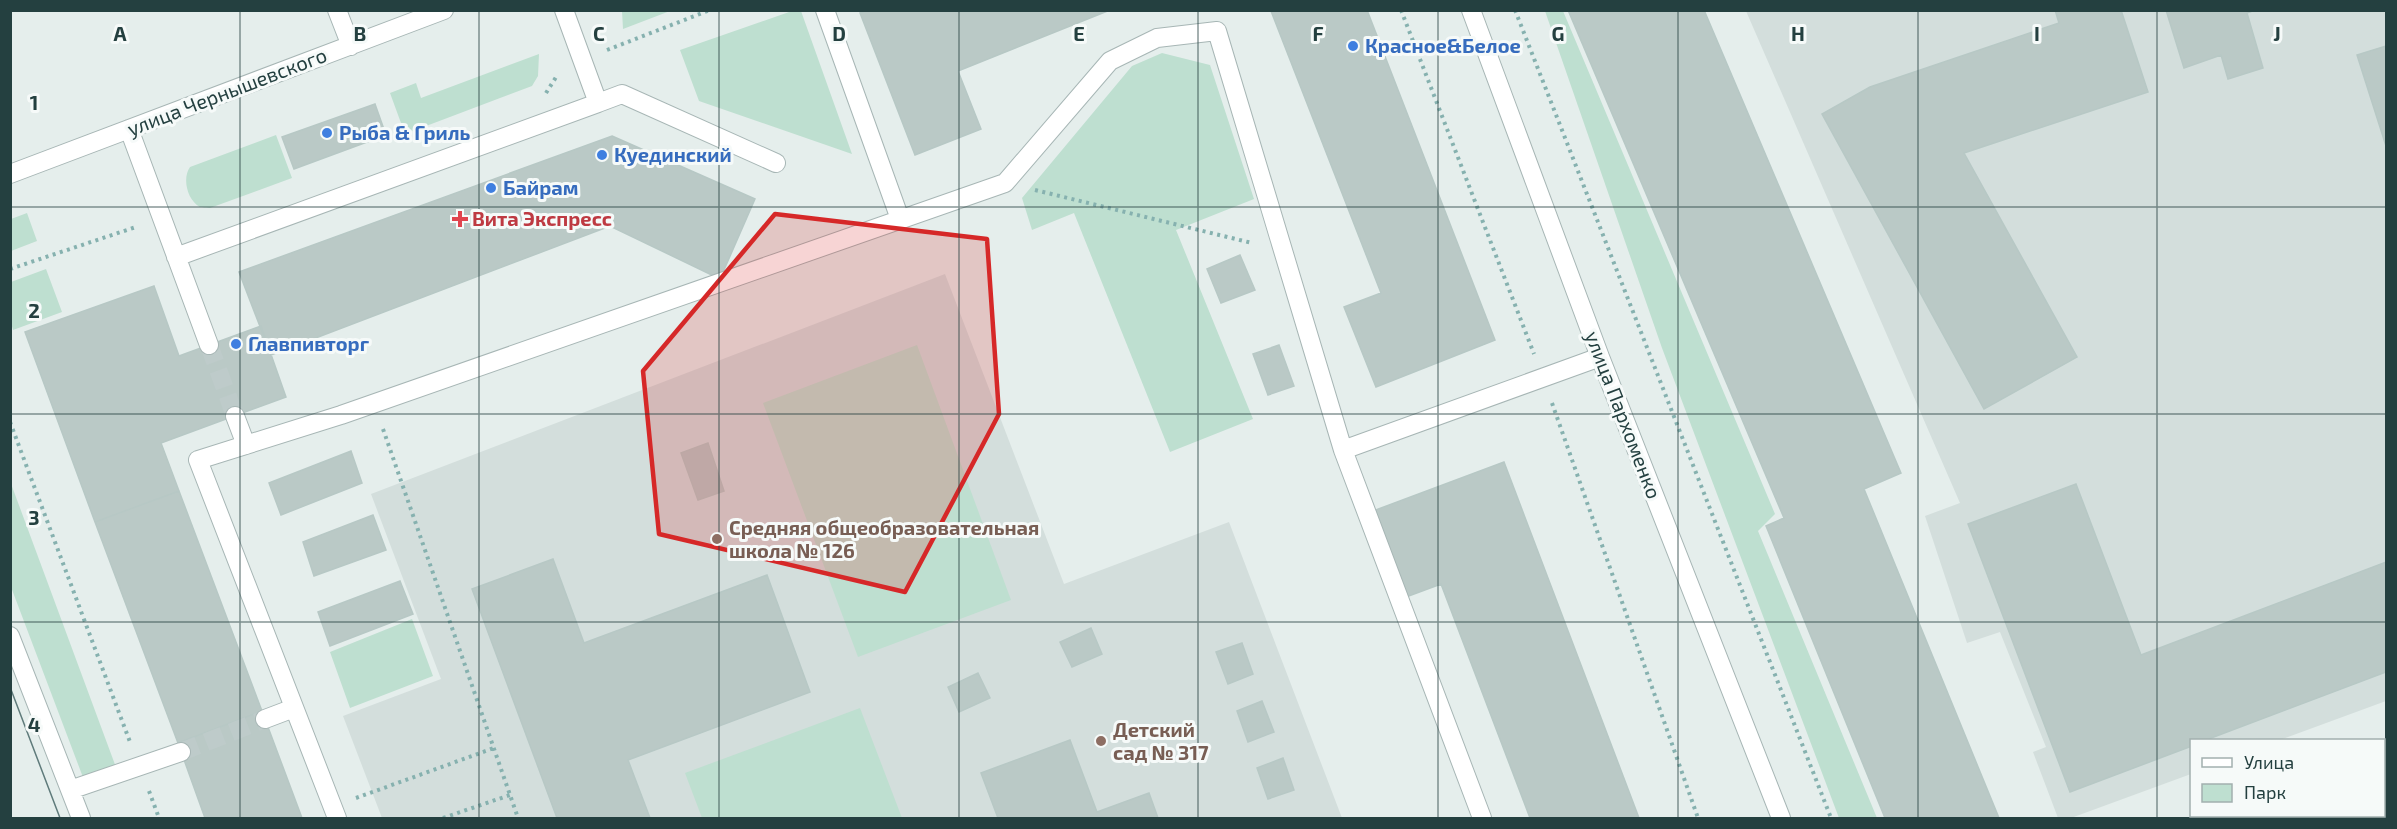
<svg xmlns="http://www.w3.org/2000/svg" width="2397" height="829" viewBox="0 0 2397 829" font-family="'Exo 2',sans-serif">
  <rect width="100%" height="100%" fill="#e5eeec"/>
  <path fill="#d3dedc" d="M1746,11h640v690l-106,39h-88l-1,34 -120,44h-13l-25,-66 13,-5 -46,-115 -33,11 -42,-127 35,-13z
    M945,274l119,310 165,-62 113,296h-960l-39,-102 98,-37 -70,-185z"/>
  <path fill="#bedfd0" d="M622,11v-1l48,1 -47,18z
    M792,11h9l51,143 -153,-53 -19,-51z
    M1545,11h18l212,503 -17,17 119,287h-38l-177,-470z
    M1162,53l48,12 44,134 -78,31 77,189 -83,33 -96,-239 -42,17 -10,-32 110,-132z
    M539,54l-1,22 -6,10 -127,48 -15,-41 26,-10 5,15z
    M276,135l16,43 -82,30c-2,0 -9,-1 -10,-1 -13,-7 -18,-29 -10,-40z
    M27,213l10,28 -26,10v-32z
    M46,269l16,43 -49,18 -2,-7v-41z
    M917,345l94,255 -153,57 -95,-254z
    M10,481l107,289 -33,10 -73,-193z
    M412,619l21,57 -83,32 -20,-56z
    M860,708l42,110h-200l-17,-45z"/>
  <path fill="#bac9c6" stroke="#b7c8c5" stroke-width="1.5" d="M867,10h243l-152,61 23,58 -66,26 -55,-142z
    M1274,10h93l128,330 -119,47 -32,-80 37,-14 -110,-282z
    M1568,10h136l197,463 -37,16 135,329h-114l-119,-292 18,-8z
    M2055,10h66l27,82 -184,61 113,204 -93,52 -162,-295 48,-27 189,-64z
    M2166,10h89l-8,3 16,55 -35,11 -7,-24 -37,13z
    M2386,46v100l-29,-91z
    M375,104l11,31 -92,34 -12,-32z
    M612,136l143,63 -35,80 -110,-53 -339,129 -32,-83z
    M1240,255l15,35 -34,13 -14,-34z
    M154,286l25,70 82,-30 25,71 -125,46 18,48 -84,31 -70,-190z
    M1279,345l15,41 -26,9 -15,-41z
    M708,443l16,48 -26,9 -17,-47z
    M351,451l11,32 -81,32 -12,-32z
    M1504,462l135,356h-109l-89,-234 -35,13 -33,-86z
    M2076,484l65,171 245,-93v110l-180,68h-14v6l-122,46 -102,-268z
    M179,491l83,220 -84,32 -83,-221z
    M373,515l13,35 -72,26 -11,-34z
    M553,559l31,84 183,-68 43,117 -182,68 22,58h-93l-85,-229z
    M400,581l13,33 -83,32 -12,-34z
    M1091,628l11,26 -30,13 -12,-25z
    M1242,643l11,31 -25,10 -12,-32z
    M978,673l12,25 -31,14 -11,-25z
    M1262,701l12,31 -26,10 -11,-31z
    M262,711l40,107h-97l-27,-75z
    M1070,740l27,72 52,-19 9,25h-160l-17,-45z
    M1283,758l11,32 -26,9 -11,-31z"/>
  <g fill="none" stroke-linecap="round" stroke-linejoin="round">
    <path stroke="#becbca" stroke-width="18" stroke-dasharray="18 9" stroke-linecap="butt" d="M209,345l26,71
      M181,752l84,-33"/>
    <defs>
      <path id="minor" d="M337,10l14,36
        M825,10l75,209
        M1471,10l129,347 181,461
        M598,103l24,-9 154,69
        M129,129l80,216
        M10,174l434,-164
        M176,257l422,-154 -34,-93
        M235,416l11,29
        M10,636l71,182
        M265,719l29,-11
        M70,790l111,-38
        M337,818l-139,-358 143,-45 664,-232 105,-122 47,-23 60,-7 126,419
        M1482,818l-139,-368 257,-93"/>
    </defs>
    <use href="#minor" stroke="#a7b6b5" stroke-width="20"/>
    <path stroke="#86b1af" stroke-width="4" stroke-dasharray="3 4.5" stroke-linecap="butt" d="M1401,10l133,344
      M1515,10l316,808
      M607,50l103,-40
      M546,93l12,-19
      M1035,190l217,53
      M10,269l126,-42
      M1552,403l146,415
      M10,422l120,320
      M383,429l135,389
      M2384,751l2,-1
      M149,791l10,27
      M356,798l138,-50
      M443,818l67,-23
      M2203,818l8,-2"/>
    <use href="#minor" stroke="#fff" stroke-width="18"/>
    <path stroke="#5f7b7b" stroke-width="1.5" d="M10,687l50,131"/>
  </g>
  <path fill="#d62828" fill-opacity="0.2" stroke="#d62828" stroke-width="4.5" stroke-linejoin="round" d="M775,214l212,25 12,175 -94,178 -246,-58 -16,-163z"/>
  <path fill="none" stroke="#244040" stroke-width="1.5" stroke-opacity="0.55" d="M240,10v808M479,10v808M719,10v808M959,10v808M1198,10v808M1438,10v808M1678,10v808M1918,10v808M2157,10v808M10,207h2376M10,414h2376M10,622h2376"/>
  <g fill="#3f7fe0" stroke="#f6faf9" stroke-width="2">
    <circle cx="1353" cy="46" r="6"/>
    <circle cx="327" cy="133" r="6"/>
    <circle cx="602" cy="155" r="6"/>
    <circle cx="491" cy="188" r="6"/>
    <circle cx="236" cy="344" r="6"/>
  </g>
  <path fill="#e0444e" stroke="#f6faf9" stroke-width="2" d="M457 210h6v6h6v6h-6v6h-6v-6h-6v-6h6z"/>
  <g fill="#8d6e63" stroke="#f6faf9" stroke-width="2">
    <circle cx="717" cy="539" r="6"/>
    <circle cx="1101" cy="741" r="6"/>
  </g>
  <g text-anchor="middle" stroke-width="6" stroke-linejoin="round" paint-order="stroke">
    <g font-size="20" font-weight="bold" fill="#366cbe" stroke="#f6faf9" text-anchor="start">
      <text x="1365" y="53">Красное&amp;Белое</text>
      <text x="339" y="140">Рыба &amp; Гриль</text>
      <text x="614" y="162">Куединский</text>
      <text x="503" y="195">Байрам</text>
      <text x="248" y="351">Главпивторг</text>
    </g>
    <g font-size="20" fill="#244040" stroke="#f6faf9">
      <text transform="translate(227 92) rotate(-21)" y="7">улица Чернышевского</text>
      <text transform="translate(1623 415) rotate(69)" y="7">улица Пархоменко</text>
    </g>
    <g font-size="20" font-weight="bold" fill="#be3a42" stroke="#f6faf9" text-anchor="start">
      <text x="472" y="226">Вита Экспресс</text>
    </g>
    <g font-size="20" font-weight="bold" fill="#785e54" stroke="#f6faf9" text-anchor="start">
      <text x="729" y="535">Средняя общеобразовательная<tspan x="729" dy="23">школа № 126</tspan></text>
      <text x="1113" y="737">Детский<tspan x="1113" dy="23">сад № 317</tspan></text>
    </g>
  </g>
  <g font-size="20" text-anchor="middle" font-weight="bold" fill="#244040" stroke="#f6faf9" stroke-width="6" stroke-linejoin="round" paint-order="stroke">
    <text x="120" y="41">A</text>
    <text x="360" y="41">B</text>
    <text x="599" y="41">C</text>
    <text x="839" y="41">D</text>
    <text x="1079" y="41">E</text>
    <text x="1318" y="41">F</text>
    <text x="1558" y="41">G</text>
    <text x="1798" y="41">H</text>
    <text x="2037" y="41">I</text>
    <text x="2277" y="41">J</text>
    <text x="34" y="110">1</text>
    <text x="34" y="318">2</text>
    <text x="34" y="525">3</text>
    <text x="34" y="732">4</text>
  </g>
  <rect width="2397" height="829" fill="none" stroke="#244040" stroke-width="24"/>
  <rect x="2190" y="739" width="195" height="78" fill="#f6faf9" stroke="#a2b0af" stroke-width="1.5"/>
  <rect x="2202" y="758" width="30" height="9" fill="#ffffff" stroke="#a2b0af" stroke-width="1.5"/>
  <text x="2244" y="769" font-size="18" fill="#244040">Улица</text>
  <rect x="2202" y="784" width="30" height="18" fill="#bedfd0" stroke="#a2b0af" stroke-width="1.5"/>
  <text x="2244" y="799" font-size="18" fill="#244040">Парк</text>
</svg>
